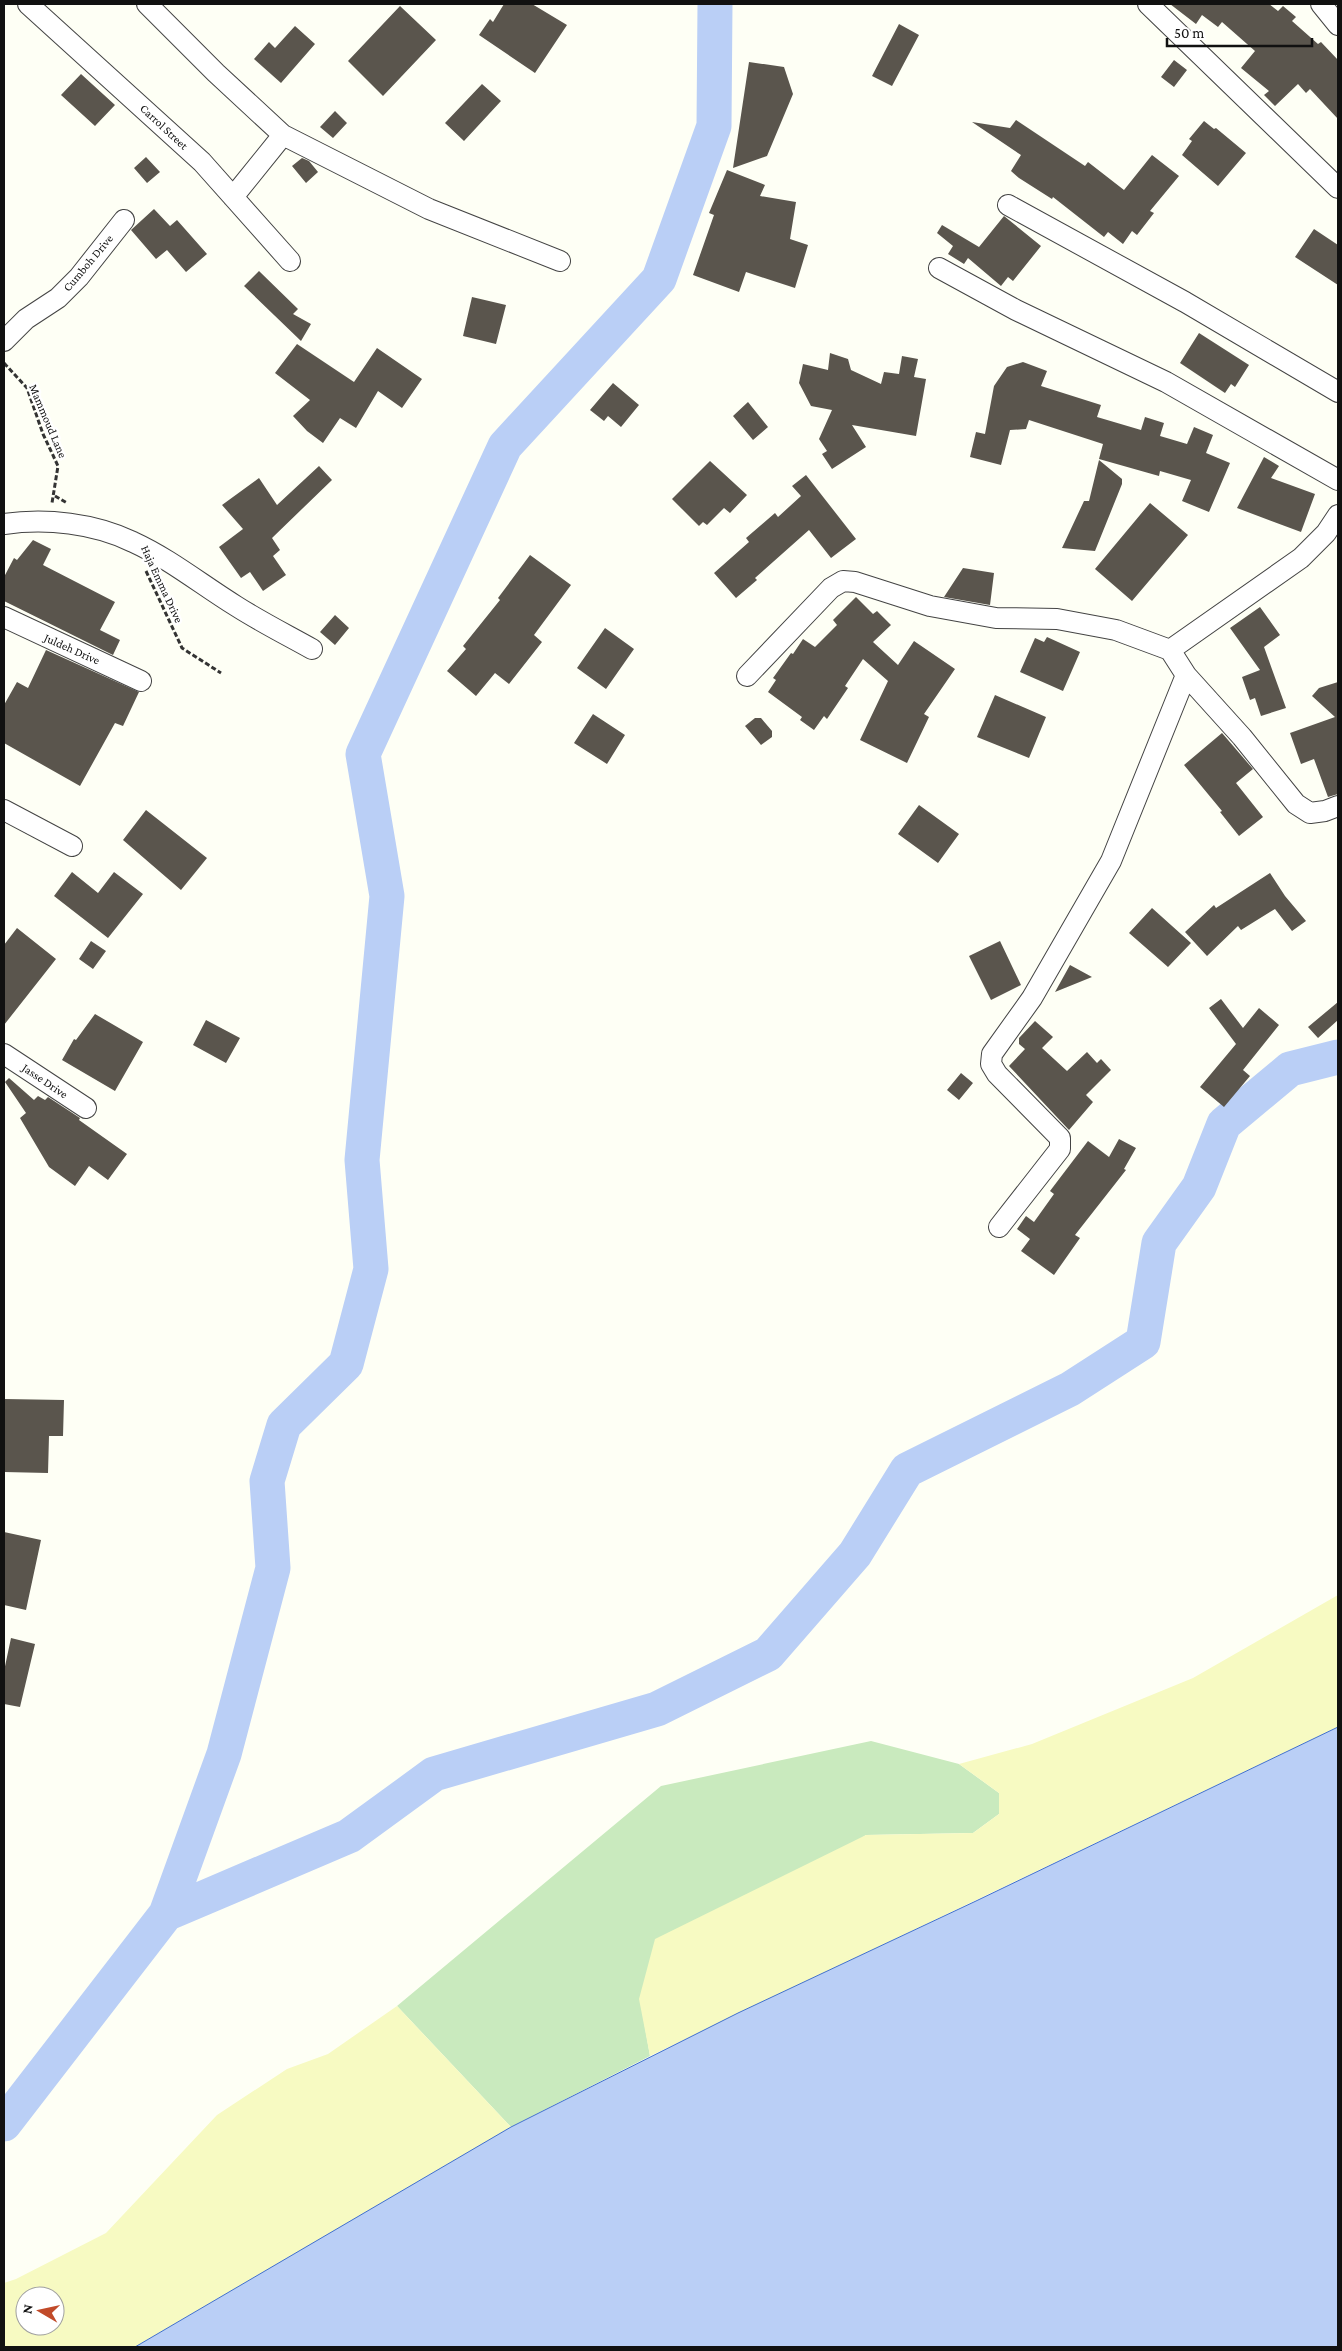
<svg xmlns="http://www.w3.org/2000/svg" width="1342" height="2351" viewBox="0 0 1342 2351" font-family="'Crimson Pro',serif">
  <rect width="100%" height="100%" fill="#fefff5"/>
  <path fill="#c9eabe" d="M871,1741l88,23 40,29v21l-26,19 -107,2 -226,164 10,57 -139,71 -114,-121 264,-220z"/>
  <path fill="#f7fac2" fill-rule="evenodd" d="M1338,1595v132l-688,329 -11,-57 16,-60 211,-104 107,-2 26,-19v-21l-40,-29 73,-20 161,-66z
    M397,2006l114,121 -376,220h-131v-64l12,-4 90,-46 111,-118 70,-46 41,-15zM25,2296h30v30h-30z"/>
  <path fill="#bacff6" stroke="#4170cc" d="M1338,1727v620h-1203l376,-220 227,-114 238,-112z"/>
  <g fill="none" stroke-linecap="round" stroke-linejoin="round">
    <path stroke="#bacff6" stroke-width="35" d="M166,1914l183,-78 85,-62 223,-65 111,-55 87,-100 52,-84 163,-81 73,-47 16,-99 40,-56 25,-63 66,-55 48,-12
      M4,2124l162,-210 58,-160 49,-186 -6,-87 17,-56 62,-61 25,-95 -9,-109 25,-264 -24,-142 142,-308 154,-167 55,-153 1,-122"/>
  </g>
  <path fill="#5a554d" d="M504,4h28l35,21 -32,48 -56,-38 11,-16 3,3z
    M1170,4h99l9,7 5,-5 13,11 -4,4 26,23 3,-2 17,18v59l-28,-30 -4,4 -8,-9 -23,22 -11,-11 5,-4 -28,-23 14,-17 -33,-29 -4,5 -16,-12 -6,9z
    M400,6l36,34 -53,56 -35,-35z
    M899,24l20,11 -27,51 -20,-10z
    M295,26l20,18 -34,39 -27,-24 15,-17 6,6z
    M1174,60l13,10 -13,17 -13,-10z
    M749,62l35,5 9,27 -26,62 -34,12z
    M81,74l34,31 -20,21 -34,-31z
    M482,84l19,17 -37,40 -19,-18z
    M335,111l12,12 -14,15 -13,-11z
    M1016,120l69,46 3,-4 36,28 28,-35 27,21 -29,35 4,2 -17,22 -5,-4 -9,13 -15,-12 -4,5 -51,-40 -1,2 -33,-21 -8,-7 10,-16 -49,-33 38,6z
    M1204,121l10,8 2,-1 30,25 -28,33 -36,-31 10,-14 -3,-2z
    M146,157l14,15 -13,11 -13,-15z
    M302,158l7,3 9,11 -12,11 -14,-17z
    M727,170l38,15 -5,11 36,6 -6,37 18,6 -13,43 -49,-16 -7,20 -46,-17 21,-60 -5,-2z
    M154,209l16,17 7,-6 30,34 -21,18 -19,-22 -11,9 -25,-29z
    M1004,216l37,30 -28,35 -5,-4 -7,9 -33,-28 -4,6 -16,-10 5,-8 -16,-13 5,-8 37,22z
    M1314,229l24,16v40l-43,-28z
    M259,271l39,38 -5,5 18,10 -10,17 -57,-55z
    M472,297l34,8 -10,39 -33,-8z
    M1199,333l50,32 -14,22 -4,-3 -6,9 -45,-30z
    M297,344l57,38 23,-34 45,31 -20,29 -24,-17 -22,37 -16,-10 -17,25 -16,-12 -14,-15 17,-16 -35,-27z
    M830,353l18,6 3,11 30,14 3,-12 15,2 3,-18 16,3 -4,18 12,2 -10,57 -64,-11 14,22 -34,22 -10,-15 5,-3 -8,-12 13,-29 -21,-4 -12,-23 4,-19 25,6z
    M1023,362l24,9 -6,15 60,19 -4,12 44,13 4,-13 19,6 -4,13 27,8 7,-17 19,8 -7,18 24,10 -21,49 -27,-11 9,-21 -31,-9 -1,5 -60,-17 4,-15 -74,-24 -3,9 -16,1 -9,35 -31,-8 6,-25 9,2 9,-48 13,-19z
    M613,383l26,22 -18,22 -13,-11 -4,5 -14,-11z
    M748,402l20,25 -15,13 -20,-24z
    M1264,457l15,9 -8,12 44,16 -14,38 -64,-24z
    M1099,460l23,19v5l-27,67 -33,-3 22,-47h5z
    M710,461l37,34 -17,18 -6,-5 -17,17 -4,-3 -4,4 -27,-27z
    M319,466l13,14 -60,58 8,12 -7,6 13,19 -23,16 -13,-19 -9,6 -22,-31 24,-18 -21,-24 37,-27 18,27z
    M806,475l50,64 -25,19 -22,-28 -54,48 2,2 -21,18 -22,-25 35,-31 -3,-4 29,-25 3,4 23,-21 -9,-10z
    M1150,503l38,32 -56,66 -37,-32z
    M33,540l18,9 -8,16 72,37 -15,28 20,10 -7,15 -109,-54v-24l10,-19 3,2z
    M530,555l41,30 -37,50 8,7 -33,42 -14,-11 -19,23 -29,-25 19,-22 -3,-3 37,-46 -2,-2z
    M963,568l31,5 -4,32 -46,-8z
    M856,597l17,17 4,-3 14,14 -18,17 25,23 16,-24 41,28 -31,45 5,3 -22,46 -47,-23 28,-59 -25,-22 -18,27 3,2 -21,31 -3,-3 -10,14 -14,-10 2,-3 -34,-25 8,-12 -3,-2 18,-25 2,1 10,-15 12,8 22,-22 -4,-5z
    M1260,607l20,28 -16,12 22,61 -25,8 -6,-18 -5,2 -8,-23 18,-7 -30,-42z
    M335,615l14,13 -14,17 -15,-13z
    M605,628l29,21 -28,40 -29,-21z
    M1047,637l33,15 -17,39 -43,-19 15,-34 9,4z
    M46,650l93,42 -16,34 -8,-3 -35,63 -76,-43v-38l13,-23 11,6z
    M1338,682v112l-10,3 -14,-38 -13,5 -11,-31 45,-16 -23,-21 7,-8z
    M995,695l51,22 -17,41 -52,-21z
    M593,714l32,21 -18,29 -33,-21z
    M755,718h6l11,13v6l-11,8 -16,-19z
    M1222,733l31,36 -17,14 27,34 -24,19 -19,-24 2,-1 -38,-46z
    M919,805l40,29 -21,29 -40,-29z
    M146,810l61,48 -26,32 -58,-50z
    M72,872l26,21 16,-21 29,22 -35,44 -54,-42z
    M1270,873l15,23 21,25 -14,10 -17,-22 -34,21 -3,-4 -31,30 -22,-24 29,-27 2,3z
    M1152,908l39,35 -23,24 -39,-34z
    M17,928l39,31 -52,66v-80z
    M91,941l15,10 -13,18 -14,-10z
    M1000,941l21,44 -30,15 -22,-44z
    M1070,965l22,12 -37,15z
    M1221,999l22,29 16,-20 20,17 -36,45 7,6 -26,31 -24,-20 36,-43 -27,-36z
    M1338,1002v18l-20,18 -10,-11z
    M95,1014l48,28 -28,49 -53,-31 12,-21 2,1z
    M206,1020l34,18 -14,25 -33,-18z
    M1035,1021l18,16 -11,11 25,23 20,-19 10,11 4,-4 10,11 -25,25 7,7 -24,28 -60,-64 16,-17 -6,-5v-6z
    M961,1073l12,10 -14,17 -12,-10z
    M9,1078l25,22 4,-4 7,4 3,-3 32,21 -1,2 48,34 -19,26 -19,-14 -14,20 -26,-19 -29,-49 6,-5 -21,-31z
    M1119,1139l17,9 -12,21 2,1 -51,65 5,3 -26,37 -33,-24 9,-12 -13,-10 9,-13 8,6 20,-28 -4,-3 38,-50 21,16z
    M4,1399l60,1 -1,36h-14l-1,37 -44,-1z
    M4,1532l37,8 -15,70 -22,-5z
    M11,1638l24,6 -15,63 -16,-3v-33z"/>
  <g fill="none" stroke-linecap="round" stroke-linejoin="round">
    <defs>
      <path id="street" d="M28,4l174,158 88,99
        M147,4l69,69 67,62 146,74 131,52
        M1148,4l190,184
        M1321,4l17,21
        M233,197l50,-62
        M1008,205l177,97 153,90
        M939,268l77,42 150,72 172,98
        M4,341l22,-22 32,-21 21,-21 45,-57
        M4,524c42,-6 90,-1 129,18 37,17 69,43 103,64 25,16 51,29 76,43
        M4,617l137,64
        M1170,650l131,-92 25,-25 12,-18
        M747,676l84,-88 12,-7 12,1 75,24 66,12 61,1 59,11 54,20 16,25 56,62 54,67 14,9 15,-2 13,-5
        M4,810l68,36
        M4,1054l82,54
        M999,1227l61,-78v-11l-63,-64 -6,-10 1,-10 40,-56 79,-137 75,-186"/>
    </defs>
    <use href="#street" stroke="#444" stroke-width="22"/>
    <path stroke="#333" stroke-width="3" stroke-dasharray="5 2.5" stroke-linecap="butt" d="M4,363l23,25 16,46 15,32 -6,37
      M55,496l12,7
      M146,571l36,77 39,25"/>
    <use href="#street" stroke="#fff" stroke-width="20"/>
  </g>
  <g text-anchor="middle" stroke-width="5" stroke-linejoin="round" paint-order="stroke">
    <g font-size="12" fill="#111" stroke="#fff">
      <text transform="translate(164 127) rotate(43)" y="4">Carrol Street</text>
      <text transform="translate(88 263) rotate(-50)" y="4">Cumboh Drive</text>
      <text transform="translate(48 421) rotate(67)" y="4">Mammoud Lane</text>
      <text transform="translate(162 584) rotate(65)" y="4">Haja Emma Drive</text>
      <text transform="translate(72 649) rotate(24)" y="4">Juldeh Drive</text>
      <text transform="translate(45 1081) rotate(34)" y="4">Jasse Drive</text>
    </g>
  </g>
  <rect width="1342" height="2351" fill="none" stroke="#111111" stroke-width="10"/>
  <g transform="translate(40 2311) rotate(279)"><circle r="24" fill="#ffffff" stroke="#a0a0a0"/>
  <path d="M0-4L9 19L0 12L-9 19Z" fill="#c14a29"/>
  <text y="-8" font-size="14" font-weight="bold" text-anchor="middle" fill="#111111">N</text>
  </g>
  <path d="M1167 38v8h145v-8" fill="none" stroke="#111111" stroke-width="2.5"/>
  <text x="1174" y="38" font-size="15" fill="#111111" stroke="#ffffff" stroke-width="4" paint-order="stroke">50 m</text>
</svg>
